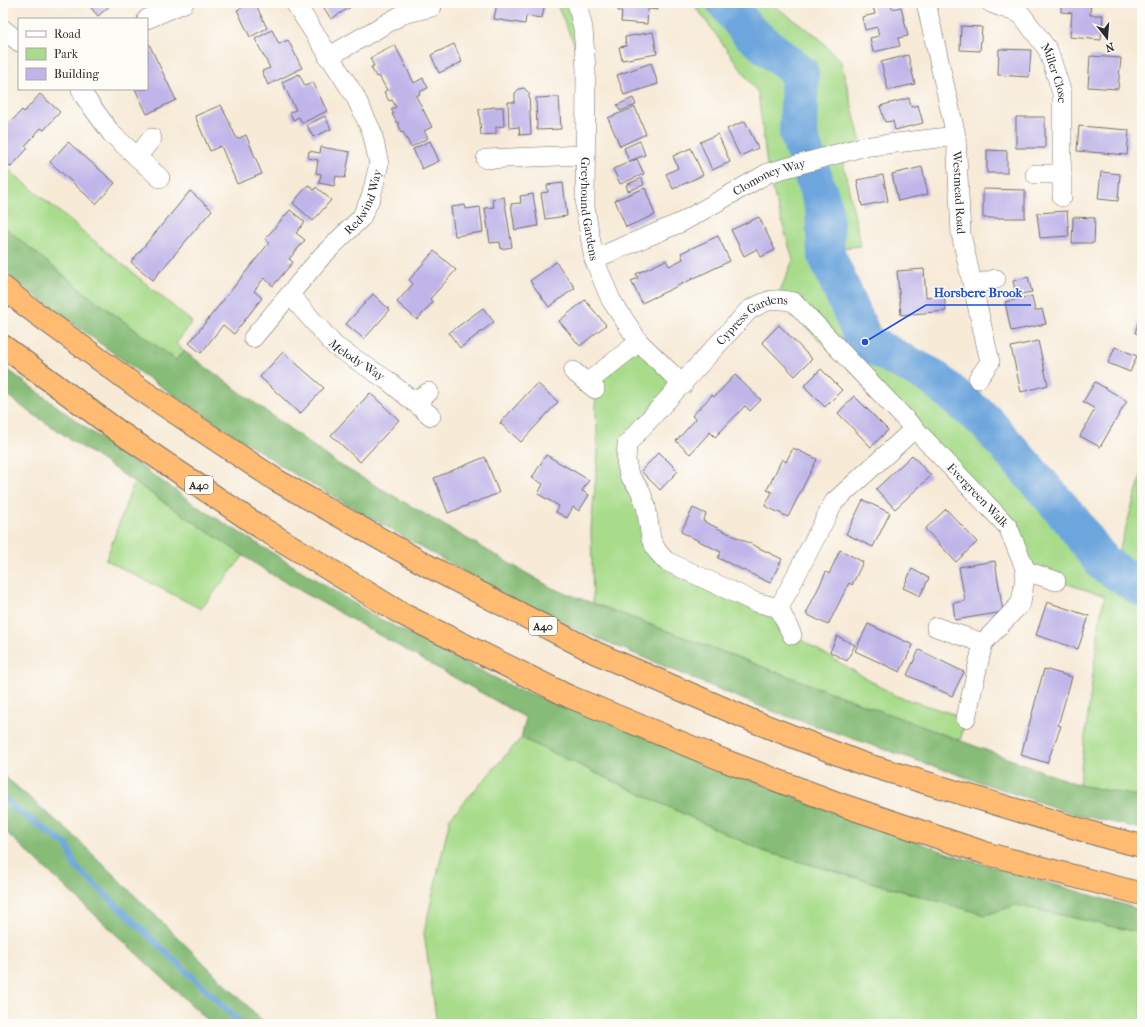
<svg xmlns="http://www.w3.org/2000/svg" width="1145" height="1027" viewBox="0 0 1145 1027" font-family="'IM FELL French Canon',serif">
  <rect width="100%" height="100%" fill="#fdfcf7"/>
  <filter id="ink" filterUnits="userSpaceOnUse"><feTurbulence type="fractalNoise" baseFrequency=".025" numOctaves="2"/><feDisplacementMap in="SourceGraphic" scale="8" xChannelSelector="R" yChannelSelector="G"/><feConvolveMatrix kernelMatrix="1 2 1 2 8 2 1 2 1" color-interpolation-filters="sRGB"/></filter>
  <filter id="wash" filterUnits="userSpaceOnUse"><feTurbulence type="fractalNoise" baseFrequency=".012" numOctaves="4" result="noise"/><feDisplacementMap in="SourceGraphic" scale="16" xChannelSelector="R" yChannelSelector="G"/><feGaussianBlur stdDeviation="0.9" result="paint"/><feColorMatrix in="noise" values="0 0 0 0 0 0 0 0 0 0 0 0 0 0 0 0 0 1.4 0 .05"/><feComposite in="paint" operator="in"/></filter>
  <g filter="url(#wash)">
    <rect width="100%" height="100%" fill="#f7ead7"/>
    <path fill="#a8dc8b" stroke="#6a845b" d="M556,3h21l9,67z
      M693,3h79l5,5 40,28 24,26 21,85 -21,6 20,93 -19,2 33,81 92,60 150,168 25,-84v324l-63,-12 22,-174 4,-15 -79,-25 -18,-45 -231,-228 16,-38 -25,-87 -10,-80z
      M3,165l189,157 -16,22 8,7 -8,9 -92,-68 -81,-66z
      M639,342l44,43 -56,59 30,107 122,57 14,27 103,61 70,22 -6,23 -367,-138 -2,-74 7,-74 -3,-66z
      M134,482l110,73 -43,54 -95,-49z
      M521,738l242,113 223,64 30,-10 126,28v91h-705l-13,-91 26,-115z"/>
    <path fill="#86bc77" stroke="#587451" d="M3,226l81,66 92,68 8,-9 151,111 217,126 527,197 63,12v32l-71,-16 -305,-104 -233,-98 -237,-136 -154,-101 -139,-102z
      M3,366l87,65 113,79 173,107 139,71 132,50 171,69 141,50 183,53v23l-126,-28 -30,10 -223,-64 -242,-113 5,-20 -255,-144 -247,-166 -21,-16z
      M3,775l71,61 192,188h-54l-209,-195z"/>
    <g fill="none" stroke-linecap="round" stroke-linejoin="round">
      <path stroke="#6da6dd" stroke-width="6" d="M3,797l11,11 54,38 6,19 168,159"/>
      <path stroke="#6da6dd" stroke-width="38" d="M726,3l22,28 52,42 -2,60 26,75 2,46 39,88 67,35 53,44 84,96 34,46 39,25"/>
    </g>
    <g id="blocks">
      <path fill="#bfb5e9" d="M87,3h26l-15,13z
        M252,3h3l12,25 -17,9 -13,-27z
        M321,3h36l-26,16z
        M497,3h48l-3,15 -16,-2 -1,8 -31,-5z
        M619,3h39v7l-10,-1 -1,15 -26,-2 1,-11h-4z
        M872,3h19l1,6 9,-2 7,29 -10,2 2,8 -27,6 -3,-14 9,-2 -2,-9 -12,3 -3,-13 13,-3z
        M1061,3h30l-1,12h13l-2,25 -31,-3 2,-24 -11,-1z
        M961,26l21,1 -2,24 -20,-1z
        M272,30l7,14 9,-4 14,28 -34,17 -6,-14 8,-3 -15,-29z
        M653,32l4,22 -35,6 -3,-13 7,-1 -1,-9z
        M149,44l27,56 -29,14 -12,-25h12v-44z
        M454,44l8,18 -23,11 -8,-18z
        M395,45l19,38 9,-5 5,10 -9,4 1,2 -4,2 16,31 -8,4 4,7 -17,9 -8,-15 -2,1 -3,-11 -1,1 -5,-9h2l-3,-5 5,-2 -4,-7 -3,1 -5,-9 3,-2 -8,-14 -3,1 -5,-10 3,-1 -4,-8z
        M999,49l32,1 -2,27 -31,-2z
        M908,55l7,29 -27,6 -7,-28z
        M1090,56l31,2 -3,31 -30,-2z
        M651,63l7,21 -34,11 -7,-20z
        M299,74l6,12 8,-4 14,29 -25,12 -3,-6 -6,3 -3,-8 6,-2 -14,-28z
        M524,88l5,5 2,41 -11,1 -1,-8 -10,1 -1,-26h7v-9l4,-4z
        M40,94l20,18 -16,18 -3,-2 -16,18 3,2 -17,19 -8,-8v-23l5,-5 -3,-3 17,-18 2,2z
        M559,97l2,32 -24,1 -1,-32z
        M633,98l3,7 -16,6 -3,-6z
        M909,98l2,9 7,-2 5,18 -28,7 -2,-9 -8,1 -5,-16z
        M221,105l16,34 9,-4 16,39 -25,10 -16,-38 -11,5 -15,-35z
        M495,107h8l1,19 -8,1v7l-15,1 -2,-26z
        M635,107l11,27 -26,12 -12,-28z
        M325,116l6,13 -18,8 -6,-12z
        M1016,117h29v31h-29z
        M745,121l13,27 -18,8 -13,-27z
        M1079,126l50,4 -2,25 -50,-4z
        M718,134l12,28 -18,8 -12,-28z
        M430,141l9,20 -17,8 -9,-20z
        M640,141l5,14 -16,6 -5,-13z
        M68,142l47,41 -19,21 -46,-42z
        M321,147l29,5 -5,26 -9,-2 -2,10 -15,-3 2,-9 -5,-1 2,-13 -10,-2 1,-7 11,2z
        M691,148l12,27 -30,14 -7,-15 12,-6 -5,-12z
        M987,150l20,1v22h-20z
        M637,159l7,15 -24,10 -7,-15z
        M922,167l6,27 -30,7 -6,-27z
        M1101,172l19,2 -2,27 -20,-2z
        M883,175l5,26 -26,5 -5,-26z
        M642,178l2,7 -16,6 -2,-6z
        M563,183l4,33 -22,3 -4,-26 7,-1 -1,-7z
        M308,185l6,5 2,-3 15,13 -18,21 -20,-18z
        M645,188l10,27 -29,12 -11,-27z
        M983,189l42,1v28h-42z
        M190,191l22,19 -59,70 -22,-18z
        M533,194l5,32 -23,4 -4,-26 10,-1 -1,-7z
        M504,197l8,50 -11,2 -1,-7 -10,1 -5,-35 9,-1 -2,-8z
        M465,205l1,4 14,-2 3,25 -28,4 -4,-29z
        M290,210l15,12 -9,11 9,7 -16,19 4,3 -20,24 -9,-8 -10,13 8,7 -28,36 -11,-9 -22,28 -12,-10 80,-100 -4,-4z
        M1067,211l2,25 -29,2 -3,-25z
        M759,217l16,33 -14,7 -4,-8 -13,7 -13,-26z
        M1073,217l22,1 -1,25h-22z
        M718,236l12,25 -88,42 -11,-22 7,-3 -2,-4 30,-14 3,6 14,-7 -2,-6z
        M434,251l22,19 -26,29 3,3 -16,18 -20,-18 16,-18 -4,-4z
        M556,262l19,26 -26,19 -19,-26z
        M924,269l2,28 18,-2 2,16 -45,4 -4,-44z
        M1028,277l4,15 -16,3 -3,-14z
        M373,294l17,16 -26,29 -18,-15z
        M1032,296l3,15 7,-2 4,15 -35,7 -6,-29z
        M585,300l21,25 -26,21 -21,-25z
        M483,308l11,14 -34,26 -11,-15z
        M1142,309v26l-7,-2z
        M779,325l33,34 -17,17 -33,-34z
        M1038,341l10,44 -27,7 -10,-45z
        M1115,347l22,9 -7,16 -22,-9z
        M283,352l41,36 -24,26 -40,-37z
        M821,369l21,21 -17,17 -21,-21z
        M735,375l26,25 -11,11 -5,-5 -30,31 -5,-5 -20,22 -14,-13 20,-22 -4,-3 20,-21 2,2z
        M1095,382l32,19 -27,46 -20,-11 15,-27 -12,-7z
        M537,383l21,19 -37,40 -21,-19z
        M370,393l29,27 -39,42 -29,-27z
        M854,396l34,34 -17,17 -33,-34z
        M793,448l24,11 -29,58 -23,-11 7,-14 -5,-2 15,-31 4,3z
        M659,452l19,19 -18,19 -19,-19z
        M546,455l43,25 -7,11 7,4 -10,16 -6,-4 -6,11 -11,-6 3,-6 -21,-12 5,-10 -11,-6z
        M912,455l19,21 -36,33 -19,-20z
        M485,457l14,36 -51,20 -14,-35z
        M863,500l27,13 -17,34 -27,-13z
        M693,508l13,6 -3,7 79,38 -12,24 -52,-25 3,-6 -40,-20z
        M946,509l31,33 -21,20 -31,-33z
        M840,550l23,12 -11,23 -3,-2 -21,42 -22,-11 20,-42 3,2z
        M995,561l8,51 -48,8 -2,-17 12,-2 -6,-34z
        M912,569l17,9 -9,18 -17,-8z
        M1047,602l42,14 -11,33 -42,-14z
        M868,624l45,21 -13,27 -45,-21z
        M837,636l18,9 -8,16 -17,-9z
        M919,650l45,22 -12,24 -45,-21z
        M1044,669l28,8 -14,48 3,1 -14,37 -26,-8z"/>
    </g>
  </g>
  <g filter="url(#ink)">
    <use href="#blocks" fill-opacity="0" stroke="#726e67" stroke-width="1"/>
    <g fill="none" stroke-linecap="round" stroke-linejoin="round">
      <defs>
        <g id="street">
          <path id="s1" d="M577,3l6,25 3,42 -1,138 9,51 17,41 28,42 44,43"/>
          <path id="s2" d="M926,3l30,133 5,98 29,128 -12,17"/>
          <path id="s3" d="M991,3l30,11 27,36 14,43v104"/>
          <path d="M147,19l37,-16"/>
          <path d="M3,29l16,13"/>
          <path d="M328,57l75,-43 29,-7"/>
          <path d="M81,89l3,7 27,37 49,45"/>
          <path d="M137,157l15,-19"/>
          <path d="M486,159l98,-4"/>
          <path d="M1035,174h27"/>
          <path id="s4" d="M594,259l88,-37 86,-49 94,-26 94,-11"/>
          <path d="M973,285l23,-6"/>
          <path id="s5" d="M290,295l45,51 52,34 44,36"/>
          <path id="s6" d="M253,338l69,-82 39,-38 10,-21 8,-33 -7,-32 -17,-36 -60,-93"/>
          <path d="M573,371l22,18"/>
          <path d="M588,382l51,-40"/>
          <path d="M415,401l14,-9"/>
          <path id="s7" d="M914,429l-80,73 -55,106 -24,-6 -89,-41 -9,-10 -6,-12 -5,-33 -6,-16 -11,-15 -3,-14 1,-17 122,-134c19,-10 24,-13 45,-8l214,225 18,44 -5,32 -38,40 -47,-16"/>
          <path d="M1026,571l30,10"/>
          <path d="M779,608l13,27"/>
          <path d="M966,718l17,-75"/>
        </g>
        <path id="highway" d="M3,287l22,18 115,84 136,91 156,88 164,85 157,68 108,42 248,75 33,8
          M3,346l115,85 142,96 142,87 166,82 155,64 122,46 143,48 154,40"/>
      </defs>
      <use href="#street" stroke="#726e67" stroke-width="20"/>
      <use href="#highway" stroke="#726e67" stroke-width="24"/>
      <use href="#street" stroke="#fff" stroke-width="19"/>
      <use href="#highway" stroke="#ffbb71" stroke-width="22"/>
    </g>
  </g>
  <g text-anchor="middle" stroke-width="3" stroke-linejoin="round" paint-order="stroke">
    <g fill="#fdfcf7" stroke="#6a6a68" stroke-width="1">
      <rect x="185" y="476" width="28" height="18" rx="3"/>
      <rect x="529" y="617" width="28" height="18" rx="3"/>
    </g>
    <g font-size="11" font-weight="bold" fill="#2b2b2b">
      <text x="199" y="489">A40</text>
      <text x="543" y="630">A40</text>
    </g>
    <g font-size="12" fill="#2b2b2b" stroke="#fdfcf7">
      <text dy="4" stroke="none"><textPath href="#s3" startOffset="101">Miller Close</textPath></text>
      <text dy="4" stroke="none"><textPath href="#s4" startOffset="194">Clomoney Way</textPath></text>
      <text dy="4" stroke="none"><textPath href="#s2" startOffset="193">Westmead Road</textPath></text>
      <text dy="4" stroke="none"><textPath href="#s6" startOffset="177">Redwind Way</textPath></text>
      <text dy="4" stroke="none"><textPath href="#s1" startOffset="207">Greyhound Gardens</textPath></text>
      <text dy="4" stroke="none"><textPath href="#s7" startOffset="657">Cypress Gardens</textPath></text>
      <text dy="4" stroke="none"><textPath href="#s5" startOffset="94">Melody Way</textPath></text>
      <text dy="4" stroke="none"><textPath href="#s7" startOffset="973">Evergreen Walk</textPath></text>
    </g>
  </g>
  <path fill="none" stroke="#1d4ed8" stroke-width="1.5" d="M865 342L926 305H1031"/>
  <circle fill="#1d4ed8" stroke="#fdfcf7" stroke-width="1.5" cx="865" cy="342" r="4"/>
  <g font-size="13" text-anchor="middle" font-weight="bold" fill="#1d4ed8" stroke="#fdfcf7" stroke-width="3" stroke-linejoin="round" paint-order="stroke">
    <text x="978" y="297">Horsbere Brook</text>
  </g>
  <rect width="1145" height="1027" fill="none" stroke="#fdfcf7" stroke-width="16"/>
  <rect x="18" y="18" width="130" height="72" fill="#fdfcf7" stroke="#a9a8a5"/>
  <rect x="26" y="31" width="20" height="6" fill="#ffffff" stroke="#a9a8a5"/>
  <text x="54" y="38" font-size="12" fill="#2b2b2b">Road</text>
  <rect x="26" y="48" width="20" height="12" fill="#a8dc8b" stroke="#a9a8a5"/>
  <text x="54" y="58" font-size="12" fill="#2b2b2b">Park</text>
  <rect x="26" y="68" width="20" height="12" fill="#bfb5e9" stroke="#a9a8a5"/>
  <text x="54" y="78" font-size="12" fill="#2b2b2b">Building</text>
  <g transform="translate(1107 38) rotate(163)" stroke="#fdfcf7" stroke-width="3" paint-order="stroke">
  <path d="M0-3L7 15L0 10L-7 15Z" fill="#2b2b2b"/>
  <text y="-6" font-size="11" font-weight="bold" text-anchor="middle" fill="#2b2b2b">N</text>
  </g>
</svg>
